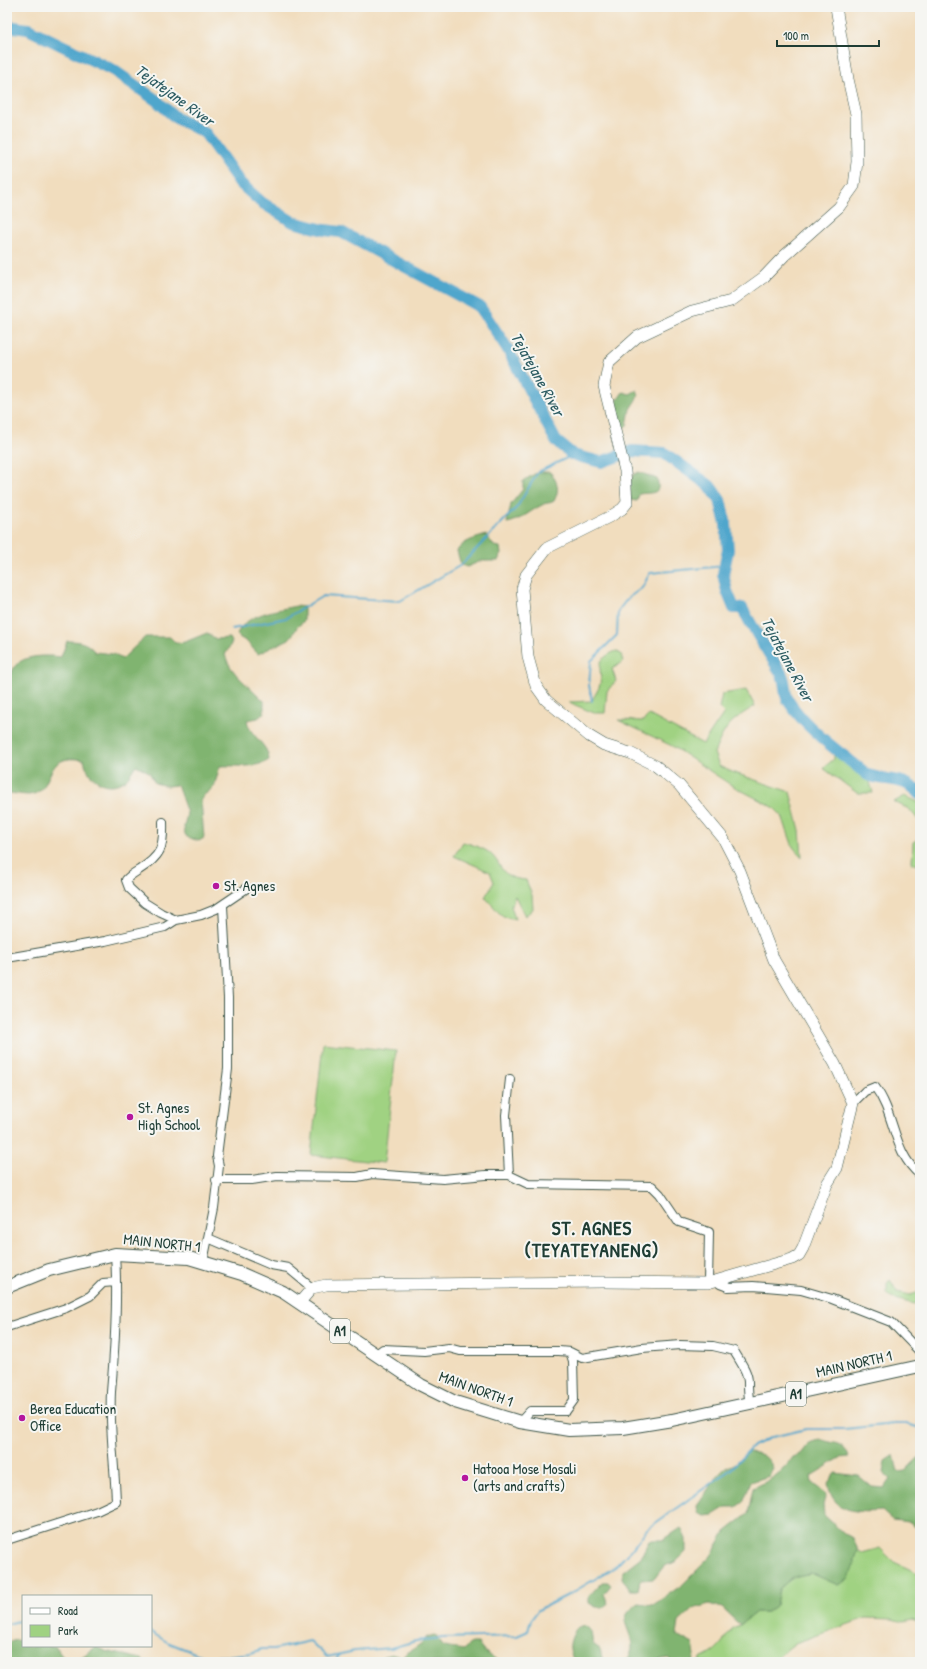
<svg xmlns="http://www.w3.org/2000/svg" width="927" height="1669" viewBox="0 0 927 1669" font-family="'Patrick Hand',sans-serif">
  <rect width="100%" height="100%" fill="#f6f6f2"/>
  <filter id="ink" filterUnits="userSpaceOnUse"><feTurbulence type="fractalNoise" baseFrequency=".025" numOctaves="2"/><feDisplacementMap in="SourceGraphic" scale="8" xChannelSelector="R" yChannelSelector="G"/><feConvolveMatrix kernelMatrix="1 2 1 2 8 2 1 2 1" color-interpolation-filters="sRGB"/></filter>
  <filter id="wash" filterUnits="userSpaceOnUse"><feTurbulence type="fractalNoise" baseFrequency=".012" numOctaves="4" result="noise"/><feDisplacementMap in="SourceGraphic" scale="16" xChannelSelector="R" yChannelSelector="G"/><feGaussianBlur stdDeviation="0.9" result="paint"/><feColorMatrix in="noise" values="0 0 0 0 0 0 0 0 0 0 0 0 0 0 0 0 0 1.4 0 .05"/><feComposite in="paint" operator="in"/></filter>
  <g filter="url(#wash)">
    <rect width="100%" height="100%" fill="#f1ddbe"/>
    <path fill="#a0d282" stroke="#60885b" d="M616,651l5,3 2,8 -11,7 4,12 -9,10 -2,22h-11l-26,-11 24,-1c2,-6 7,-11 8,-17 3,-16 -8,-23 16,-33z
      M746,690l9,16c-26,16 -29,19 -41,47l5,13 13,6 58,20 10,38 2,27 -9,-10 -11,-31 -9,-9 -42,-22 -59,-39 -54,-26 25,1 6,-6 54,29 21,-31 -5,-5 3,-14z
      M833,746l35,29 5,18h-16l-34,-25 11,-9z
      M905,796l15,7v19l-11,-13 -15,-7z
      M920,838v28l-8,-3 1,-21z
      M463,842c8,2 17,5 24,9 18,13 10,27 39,29l6,15 1,14 -8,7 -10,-20 -4,10 4,13 -12,-2 -18,-20 9,-15 -4,-10 -36,-16z
      M323,1043l73,8 -12,112 -73,-8z
      M890,1280l7,12 13,3 10,-3v10l-6,2 -23,-6 -4,-5v-10z
      M880,1548l14,14 26,12v49l-8,-3 -8,2 -12,-3 -26,-1 -71,25 -23,19h-72v-3c17,-7 23,-17 32,-31l8,-3 16,-13h11l9,-7 3,-16 14,-12 18,-4 27,12 16,-25 4,-10 4,3z"/>
    <path fill="#80b470" stroke="#507852" d="M637,390l2,5 -9,14 -3,16 -3,3 -7,-2 -3,-21 9,-13 7,2z
      M538,472h12c8,10 10,17 4,29 -4,3 -8,1 -12,4 -12,6 -22,16 -35,18l4,-19 12,-15v-8z
      M639,472l18,7c5,17 -6,13 -18,15l-2,7 -7,-1v-18l3,-7z
      M486,535l8,11 6,1 1,7 -3,7h-17l-14,6 -6,-2 -4,-14c7,-11 18,-12 29,-16z
      M296,606l8,1v14l-7,6 -4,7 -4,5 -31,15 -11,-12 -8,-5 -2,-3c8,-20 40,-24 59,-28z
      M207,633l9,6 14,-1 2,4 -7,13c6,20 25,31 39,46v12l-6,5 -11,2c1,15 22,24 22,40 -14,9 -33,5 -49,6l-6,21 -10,8 -3,5 3,38 -5,3 -12,-4 -2,-3 -1,-7 3,-14 -10,-28 -10,1 -12,-3 -6,-11 -13,-7c-4,5 -7,12 -11,15 -19,13 -37,-1 -41,-20 -44,-9 -27,32 -55,35 -7,0 -15,-2 -22,-2v-119l5,-1c4,-19 34,-18 49,-16l6,-16c13,0 20,1 28,11l18,2 9,5 23,-22h25l6,6 9,-1z
      M820,1439c15,6 22,1 29,18l-9,1 -29,18 1,7 14,11 -3,11 1,10 20,19 8,3 6,13 -9,29 -11,6 -27,-12 -18,4 -14,12 -3,16 -9,7h-11l-16,13 -18,-17 -13,-4 -16,5 -14,13 -2,13 16,9 2,11 -2,7h-22l-2,-4 -22,4h-20c2,-4 5,-10 5,-15 -1,-22 -18,-27 7,-44l14,2 29,-20 29,-29 14,-24 23,-18 5,-26c16,-7 31,-16 40,-31l8,-3 7,-9z
      M748,1452c13,1 19,3 25,16l-4,8 -18,6 -8,20 -7,5h-10l-13,8 -8,1 -7,-3 -1,-7c9,-12 15,-25 26,-36 4,-4 9,-4 13,-7 4,-3 8,-8 12,-11z
      M894,1455l4,17 7,-1 15,-15v75l-11,-9 -17,-2 -10,-9c-25,2 -50,2 -54,-28l7,-10 24,3 13,11 12,1 6,-9 -7,-6 2,-12z
      M681,1528l5,11v13l-10,10 -12,4 -10,13 -14,1 -2,10h-8l-8,-12 1,-7 18,-14 8,-17h14z
      M602,1582h6l3,3 -7,9 4,9 -3,4h-9l-7,-4v-7z
      M585,1626c8,4 6,10 8,18l7,5 3,13h-28c-8,-12 -6,-21 1,-33z
      M434,1635l3,1c4,15 14,11 26,14l8,-7h7l7,9 15,10h-117l1,-6 7,-2 11,3c8,-7 20,-12 25,-20z
      M16,1640l7,2v4h32l7,10 8,5 10,-3 16,-11 9,4 37,8 2,3h-137v-19z"/>
    <g fill="none" stroke-linecap="round" stroke-linejoin="round">
      <path stroke="#4fa6cc" stroke-width="2" d="M232,629l54,-11 37,-22 77,5 61,-36 56,-58 21,-35 35,-17
        M592,701l-3,-16 2,-24 26,-26 1,-24 10,-13 14,-10 8,-15 75,-7
        M7,1624l16,-4
        M151,1632l16,10 35,14h25l24,-3 11,-4h12l36,-8 17,16 28,-6 36,-3 25,-7 26,-3 75,-2 11,-5 3,-11 7,-10 32,-16 45,-27 17,-18 15,-20 83,-59 23,-24 19,-9 34,-8h38l50,-5h13l13,4
        M335,1662l4,-7"/>
      <path stroke="#4fa6cc" stroke-width="12" d="M7,26l21,3 85,41 43,30 20,18 29,15 35,50 21,19 32,20 31,8 17,2 139,75 27,41 49,93 17,14 28,7 31,-11 32,2 46,33 10,14 6,24 2,26 -5,24 4,17 7,17h8c12,22 26,44 39,65 6,10 2,20 8,29 20,30 52,51 79,73 20,7 36,1 52,19"/>
    </g>
  </g>
  <g filter="url(#ink)">
    <g fill="none" stroke-linecap="round" stroke-linejoin="round">
      <defs>
        <path id="street" d="M163,822c1,26 -2,34 -24,48 -5,3 -10,6 -13,10l3,8 16,15 16,10 15,7 25,-5 15,-6 31,-21
          M7,958l98,-17 60,-14 11,-7
          M853,1103l12,-12 10,-4c21,28 17,65 45,88
          M509,1175l19,9 124,2 8,8 19,28 30,10 -1,51
          M216,1180h36l25,-4 80,1 15,-3 71,5 43,-4h23l-3,-60 4,-36
          M208,1238l63,27 17,3 24,20
          M203,1262l11,-54 5,-42 -2,-10 11,-87v-71l-5,-92
          M719,1281l1,3 8,3 25,-1 48,4 31,9 59,23 29,30
          M7,1327l59,-19 24,-12 13,-13 13,-1
          M375,1355l8,-6 41,2 25,-3 11,3h99l11,1 12,6 60,-10 38,-3 33,1 21,5c5,9 14,20 14,31 0,8 0,14 2,22
          M520,1422l10,-11h36l8,-11 -1,-39 -3,-9
          M7,1540l90,-29 19,-9c-1,-35 -7,-76 -5,-110 4,-46 7,-92 4,-138"/>
        <path id="secondary" d="M300,1302l12,-14 14,-3 277,-3 105,1 84,-24 7,-4 4,-7 24,-64 10,-16 16,-65 -18,-39 -61,-104 -34,-89 -17,-33 -44,-53 -12,-10 -11,-9 -26,-13 -26,-8 -15,-9 -43,-36 -10,-14 -8,-29 -6,-68 4,-14 21,-27 64,-32 11,-7 5,-6 -2,-32 -21,-85 5,-24 28,-25 55,-26 39,-10 15,-11 18,-13 20,-21 55,-49 15,-21 3,-24 -1,-48 -8,-35 -12,-72"/>
        <path id="primary" d="M7,1287l42,-17 66,-16 74,4 53,16 41,18 138,93 34,17 65,20 49,8 54,-2 49,-8 248,-54"/>
      </defs>
      <use href="#street" stroke="#3e5549" stroke-width="10"/>
      <use href="#secondary" stroke="#3e5549" stroke-width="12"/>
      <use href="#primary" stroke="#3e5549" stroke-width="14"/>
      <use href="#street" stroke="#fff" stroke-width="8"/>
      <use href="#secondary" stroke="#fff" stroke-width="11"/>
      <use href="#primary" stroke="#fff" stroke-width="12"/>
    </g>
  </g>
  <g fill="#b5179e" stroke="#f6f6f2" stroke-width="1.5">
    <circle cx="216" cy="886" r="4"/>
    <circle cx="130" cy="1117" r="4"/>
    <circle cx="22" cy="1418" r="4"/>
    <circle cx="465" cy="1478" r="4"/>
  </g>
  <g text-anchor="middle" stroke-width="4" stroke-linejoin="round" paint-order="stroke">
    <g fill="#f6f6f2" stroke="#60746d" stroke-width="1">
      <rect x="330" y="1319" width="20" height="24" rx="3"/>
      <rect x="786" y="1382" width="20" height="24" rx="3"/>
    </g>
    <g font-size="14" font-weight="bold" fill="#1f3d34">
      <text x="340" y="1336">A1</text>
      <text x="796" y="1399">A1</text>
    </g>
    <g font-size="15" fill="#1f3d34" stroke="#f6f6f2" text-anchor="start">
      <text x="224" y="891">St. Agnes</text>
      <text x="138" y="1113">St. Agnes<tspan x="138" dy="17">High School</tspan></text>
      <text x="30" y="1414">Berea Education<tspan x="30" dy="17">Office</tspan></text>
      <text x="473" y="1474">Hatooa Mose Mosali<tspan x="473" dy="17">(arts and crafts)</tspan></text>
    </g>
    <g font-size="15" fill="#1f3d34" stroke="#f6f6f2">
      <text transform="translate(162 1243) rotate(6)" y="5">MAIN NORTH 1</text>
      <text transform="translate(854 1364) rotate(-13)" y="5">MAIN NORTH 1</text>
      <text transform="translate(476 1389) rotate(20)" y="5">MAIN NORTH 1</text>
    </g>
    <g font-size="16" font-style="italic" fill="#2d5c62" stroke="#f6f6f2">
      <text transform="translate(175 95) rotate(36)" y="6">Tejatejane River</text>
      <text transform="translate(538 374) rotate(61)" y="6">Tejatejane River</text>
      <text transform="translate(788 659) rotate(62)" y="6">Tejatejane River</text>
    </g>
    <g font-size="19" font-weight="bold" letter-spacing="1" fill="#1f3d34" stroke="#f6f6f2">
      <text x="592" y="1235">ST. AGNES<tspan x="592" dy="22">(TEYATEYANENG)</tspan></text>
    </g>
  </g>
  <rect width="927" height="1669" fill="none" stroke="#f6f6f2" stroke-width="24"/>
  <rect x="22" y="1595" width="130" height="52" fill="#f6f6f2" stroke="#a0aca6"/>
  <rect x="30" y="1608" width="20" height="6" fill="#ffffff" stroke="#a0aca6"/>
  <text x="58" y="1615" font-size="12" fill="#1f3d34">Road</text>
  <rect x="30" y="1625" width="20" height="12" fill="#a0d282" stroke="#a0aca6"/>
  <text x="58" y="1635" font-size="12" fill="#1f3d34">Park</text>
  <path d="M777 40v6h102v-6" fill="none" stroke="#1f3d34" stroke-width="2"/>
  <text x="783" y="40" font-size="12" fill="#1f3d34" stroke="#f6f6f2" stroke-width="3" paint-order="stroke">100 m</text>
</svg>
